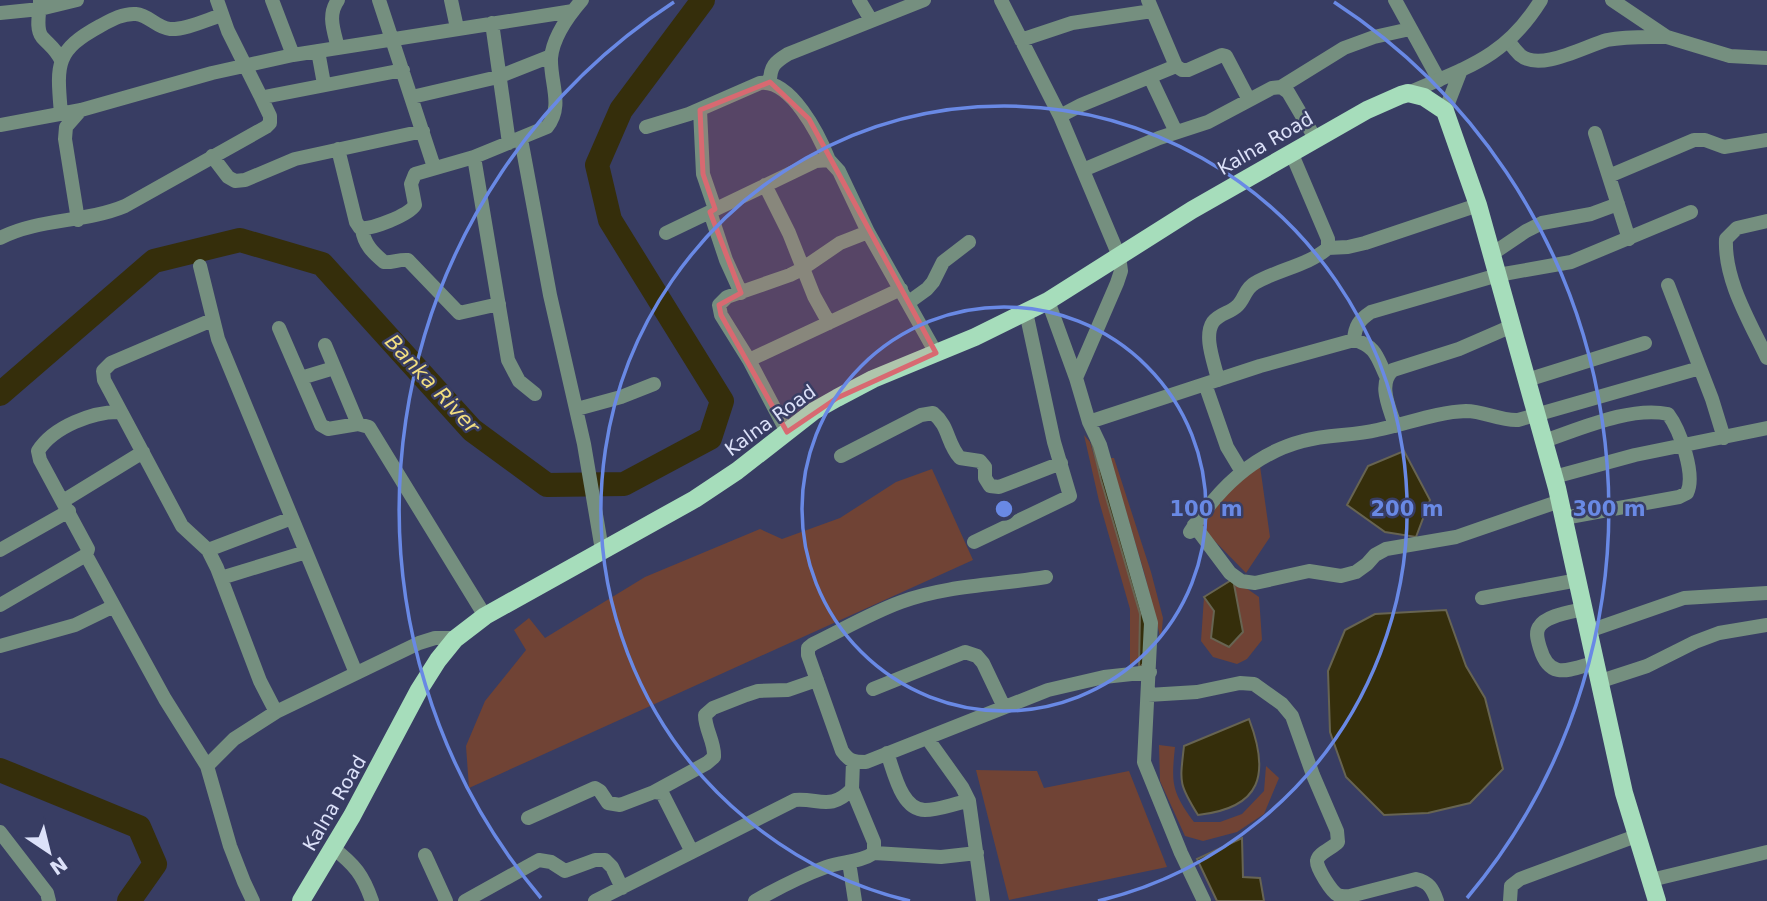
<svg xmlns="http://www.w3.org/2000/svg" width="1767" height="901" viewBox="0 0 1767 901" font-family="'DejaVu Sans',sans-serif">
  <rect width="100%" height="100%" fill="#383d63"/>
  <path fill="#704335" d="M1084,435l6,7 50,172 1,42 -11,9v-56l-31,-108z
    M1110,458h4l37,114 12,46 -2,22 -17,-68z
    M1260,466l10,71 -24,36 -45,-46 31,-41z
    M932,469l41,91 -504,228 -3,-42 19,-45 41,-51 -12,-20 15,-12 16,20 100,-61 115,-48 22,10 58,-21 56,-36z
    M1233,579l26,18 3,43 -15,19 -10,5 -24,-7 -12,-16 3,-44 10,14 -3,27 32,-6z
    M1159,745l16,2c-4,37 -3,45 19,75h26l22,-8 22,-23 2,-25 13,12 -15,36 -27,18 -34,9 -18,-5 -25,-55z
    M976,770l61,1 7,17 85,-17 38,96 -158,33z"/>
  <path fill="#352e0b" stroke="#676452" stroke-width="2" d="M1090,435l58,186 -2,40 -7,7 1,-54 -39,-134z
    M1404,451l26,49 -14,37 -31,-5 -38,-27 21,-39z
    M1233,579l10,53 -14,15 -18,-9 3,-27 -10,-14z
    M1446,610l20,56 19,32 18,71 -33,34 -42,10 -44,2 -38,-38 -16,-45 -2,-61 17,-41 30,-16z
    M1249,719c21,55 13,89 -51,96 -20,-32 -18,-33 -14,-69z
    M1242,838l1,39 17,1 4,23h-47l-20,-42z"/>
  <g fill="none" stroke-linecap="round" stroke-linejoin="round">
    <path stroke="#352e0b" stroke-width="24" d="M0,394l154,-133 86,-21 82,24 150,166 75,55 77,-1 86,-46 12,-37 -112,-181 -13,-55 24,-55 82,-110
      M0,770l139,57 16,37 -26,37"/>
    <path stroke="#758f7f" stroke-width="14" d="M217,0l11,31 32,64 4,2 139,-27
      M272,0l21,55
      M379,0l55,167
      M451,0l6,28
      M859,0l12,20
      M1001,0l59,116 59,140 2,15 -4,12 -41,95
      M1148,0l28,66 6,4h6l34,-15 4,1 23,44
      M1395,0l44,80
      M1612,0l55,37 63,19 37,2
      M40,1c0,11 -5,27 2,36 8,9 13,11 19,23
      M0,13l40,-4 37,-9
      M492,23l17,120
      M1021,40l51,-17 80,-12
      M1509,42c3,4 7,9 11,13 20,17 65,-9 87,-15 20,-4 40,-3 60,-3
      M338,48c-4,-17 -11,-33 0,-48
      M318,51l6,33
      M1150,77l26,55
      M770,82c0,-16 5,-20 18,-28l136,-54
      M1281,87l63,-39 30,-11 36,-8
      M412,97l86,-20 53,-21
      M700,110l3,64 12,35
      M61,114c-4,-49 -7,-63 39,-88 11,-6 23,-13 36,-12 13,1 21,14 34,15 15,1 36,-9 52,-14
      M1060,116l21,-11 95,-39
      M0,125l81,-15 131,-37 81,-18 280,-44
      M646,127l43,-13 71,-31c31,-4 59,52 69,77
      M1595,133l34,106
      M521,139l29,156 34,149 18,106
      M338,149l18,73 4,6c11,2 49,-13 55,-23l-4,-21 4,-10 59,-17 73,-30c17,-21 3,-44 4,-69 2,-21 18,-43 31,-58
      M212,156l16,21 7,4 10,-1 50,-21 128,-28
      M474,157l34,203 11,21 16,13
      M1083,170l76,-32 49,-16 64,-34 9,-1 7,5 27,46
      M1609,176l85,-36h11l19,7 43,-7
      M765,185l24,48 25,63 15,27
      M710,212l16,48 15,33
      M78,220l-13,-81 1,-12 14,-16
      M1767,221l-30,7 -11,11c-2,41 24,83 41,119
      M362,229c2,15 11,24 22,33 8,1 15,-3 24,-2l51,53 40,-9
      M666,233l150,-72 13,-1 10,11 29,61 68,121
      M0,238c39,-20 84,-15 125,-32l141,-79 4,-4v-7l-10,-21
      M1328,248l20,-1 17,-4 113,-38
      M1492,254l34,-23 16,-8 49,-9 27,-10
      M200,266l18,73 138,334
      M1668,285l44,114 12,39
      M1048,301l28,77 13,44 11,23 51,178 -7,139 37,91 23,48
      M909,302l18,-13 6,-7 10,-20 26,-20
      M212,320l-101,43 -8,8 1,9 78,146 26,24 9,18 43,113 16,31
      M279,328l42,97 7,4 30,-5 11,3 116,189
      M1354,340c1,-14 5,-20 17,-28l127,-37 73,-13 120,-50
      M325,345l33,79
      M749,360l152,-71
      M301,378l33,-10
      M1218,380c-3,-16 -15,-43 -5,-58 6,-8 16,-9 23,-15 9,-7 8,-18 19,-24 24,-14 52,-17 73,-35v-9l-37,-87
      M1527,380l118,-37
      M1205,384l22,63 15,25
      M577,409l44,-12 33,-13
      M1089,422l171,-56 94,-26c22,6 23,17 32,36
      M1395,426c-5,-18 -18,-42 -2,-56l66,-21 53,-23
      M787,432l-38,-72 -28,-45 -2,-10 8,-8 63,-22 12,-6 38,-26 28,-11
      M1544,441c36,-12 86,-35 124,-27 12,16 28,61 19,79l-8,4 -115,21
      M841,456l80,-41 12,-2c17,14 13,29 27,45l20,3 5,6v11l5,8 9,1 62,-24
      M1554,477l81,-22 132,-27
      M63,501l80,-49
      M1194,525l36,48 11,8 14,2 54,-12 32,5 15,-4 11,-8 8,-9 11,-6 70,-12 104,-36
      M1190,532c28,-43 63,-78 113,-91 24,-7 50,-5 74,-11 30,-6 59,-18 89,-19 18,0 34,10 52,9l182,-52
      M974,542l96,-46 -16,-54 -28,-130
      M0,550l69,-39
      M208,550l84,-32
      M86,555l79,144 42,67 23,80 14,36 9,19
      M1046,577c-48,8 -99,8 -145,25 -30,11 -59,28 -88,42l-5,4v7l34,96c7,10 11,11 24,11l182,-72 56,-13 46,-5
      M221,578l85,-26
      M1482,598l96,-18
      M0,605l86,-50 2,-6 -48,-89 -2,-9c15,-24 55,-40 83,-39
      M1584,609c-12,3 -38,6 -45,18 -4,6 -1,14 1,21 10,34 30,21 57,14
      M1589,631l95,-33 83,-5
      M0,646l75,-21 39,-19
      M1601,681l46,-15 48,-24 24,-9 48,-8
      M873,689l92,-37 12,4 6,7 21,44
      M1148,695l49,-3 43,-9 14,1 28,20 10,12 21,59 24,56 1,11c-5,6 -20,11 -21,19 -1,6 15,32 21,34 4,2 7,1 12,1l66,-17c13,3 17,10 21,22
      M927,738l35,49 7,14 14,100
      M887,753c7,18 14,57 38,57 14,0 30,-7 44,-9
      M207,766l27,-27 42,-27 143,-69 16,-5h22
      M654,792l53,-29 7,-6c1,-15 -9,-27 -9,-42l8,-7 33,-13 12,-4 30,-1 29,-10
      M528,818l67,-30 5,3 8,12 12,2 34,-13 8,1 30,59
      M0,832l47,61 2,8
      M333,848c22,17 30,27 39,53
      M874,853l67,4 36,-4
      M425,855l21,46
      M849,862l6,39
      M1651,880l116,-28
      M465,901l74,-41 12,2 14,9 30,-11h10l7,7 10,21
      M595,901l200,-101c24,-2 36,11 57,-11l1,-27
      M755,901c23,-13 46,-25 71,-34 16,-6 33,-4 48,-14v-11l-22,-53
      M1510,901l1,-15 9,-7 116,-43"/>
    <path stroke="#758f7f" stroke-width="14" d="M1408,93c59,-26 97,-35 133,-93
      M1445,111l16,-41"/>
    <path stroke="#a6ddbb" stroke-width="18" d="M301,901l51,-85 67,-126 19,-30 17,-21 30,-23 210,-117 42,-28 77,-60 23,-13 36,-19 102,-42 73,-36 144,-91 175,-100 34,-15 7,-2 16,4 21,14 33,94 79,283 67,305 33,108"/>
  </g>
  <path fill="#d86971" fill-opacity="0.2" stroke="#d86971" stroke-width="5" stroke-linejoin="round" d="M770,82l39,37 127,234 -99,45 -50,34 -66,-117 -2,-10 22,-12 -31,-81 5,-3 -12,-35 -3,-64z"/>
  <g fill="none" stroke="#6989e5" stroke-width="3.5">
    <circle cx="1004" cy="509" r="202"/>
    <path d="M910 901A403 403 0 1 1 1098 901"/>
    <path d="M541 898A605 605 0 0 1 674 2M1334 2A605 605 0 0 1 1467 898"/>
  </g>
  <g text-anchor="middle" stroke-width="5" stroke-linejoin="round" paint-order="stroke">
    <g font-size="19" fill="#dce1f9" stroke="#383d63">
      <text transform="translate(1265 143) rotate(-30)" y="7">Kalna Road</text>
      <text transform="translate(770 420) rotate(-36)" y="7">Kalna Road</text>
      <text transform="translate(334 803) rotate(-60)" y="7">Kalna Road</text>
    </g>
    <g font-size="21" font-style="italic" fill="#f1dd80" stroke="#383d63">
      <text transform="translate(432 384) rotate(47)" y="7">Banka River</text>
    </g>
  </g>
  <circle cx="1004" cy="509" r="10" fill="#6989e5" stroke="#383d63" stroke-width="3.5"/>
  <g font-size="21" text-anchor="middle" font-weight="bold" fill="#6989e5" stroke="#383d63" stroke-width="5" stroke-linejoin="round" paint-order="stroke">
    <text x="1206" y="516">100 m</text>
    <text x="1407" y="516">200 m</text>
    <text x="1609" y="516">300 m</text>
  </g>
  <g transform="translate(49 852) rotate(145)" stroke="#383d63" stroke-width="5" paint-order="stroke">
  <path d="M0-5L12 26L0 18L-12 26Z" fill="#dce1f9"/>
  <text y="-10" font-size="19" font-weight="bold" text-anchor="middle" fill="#dce1f9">N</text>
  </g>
</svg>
